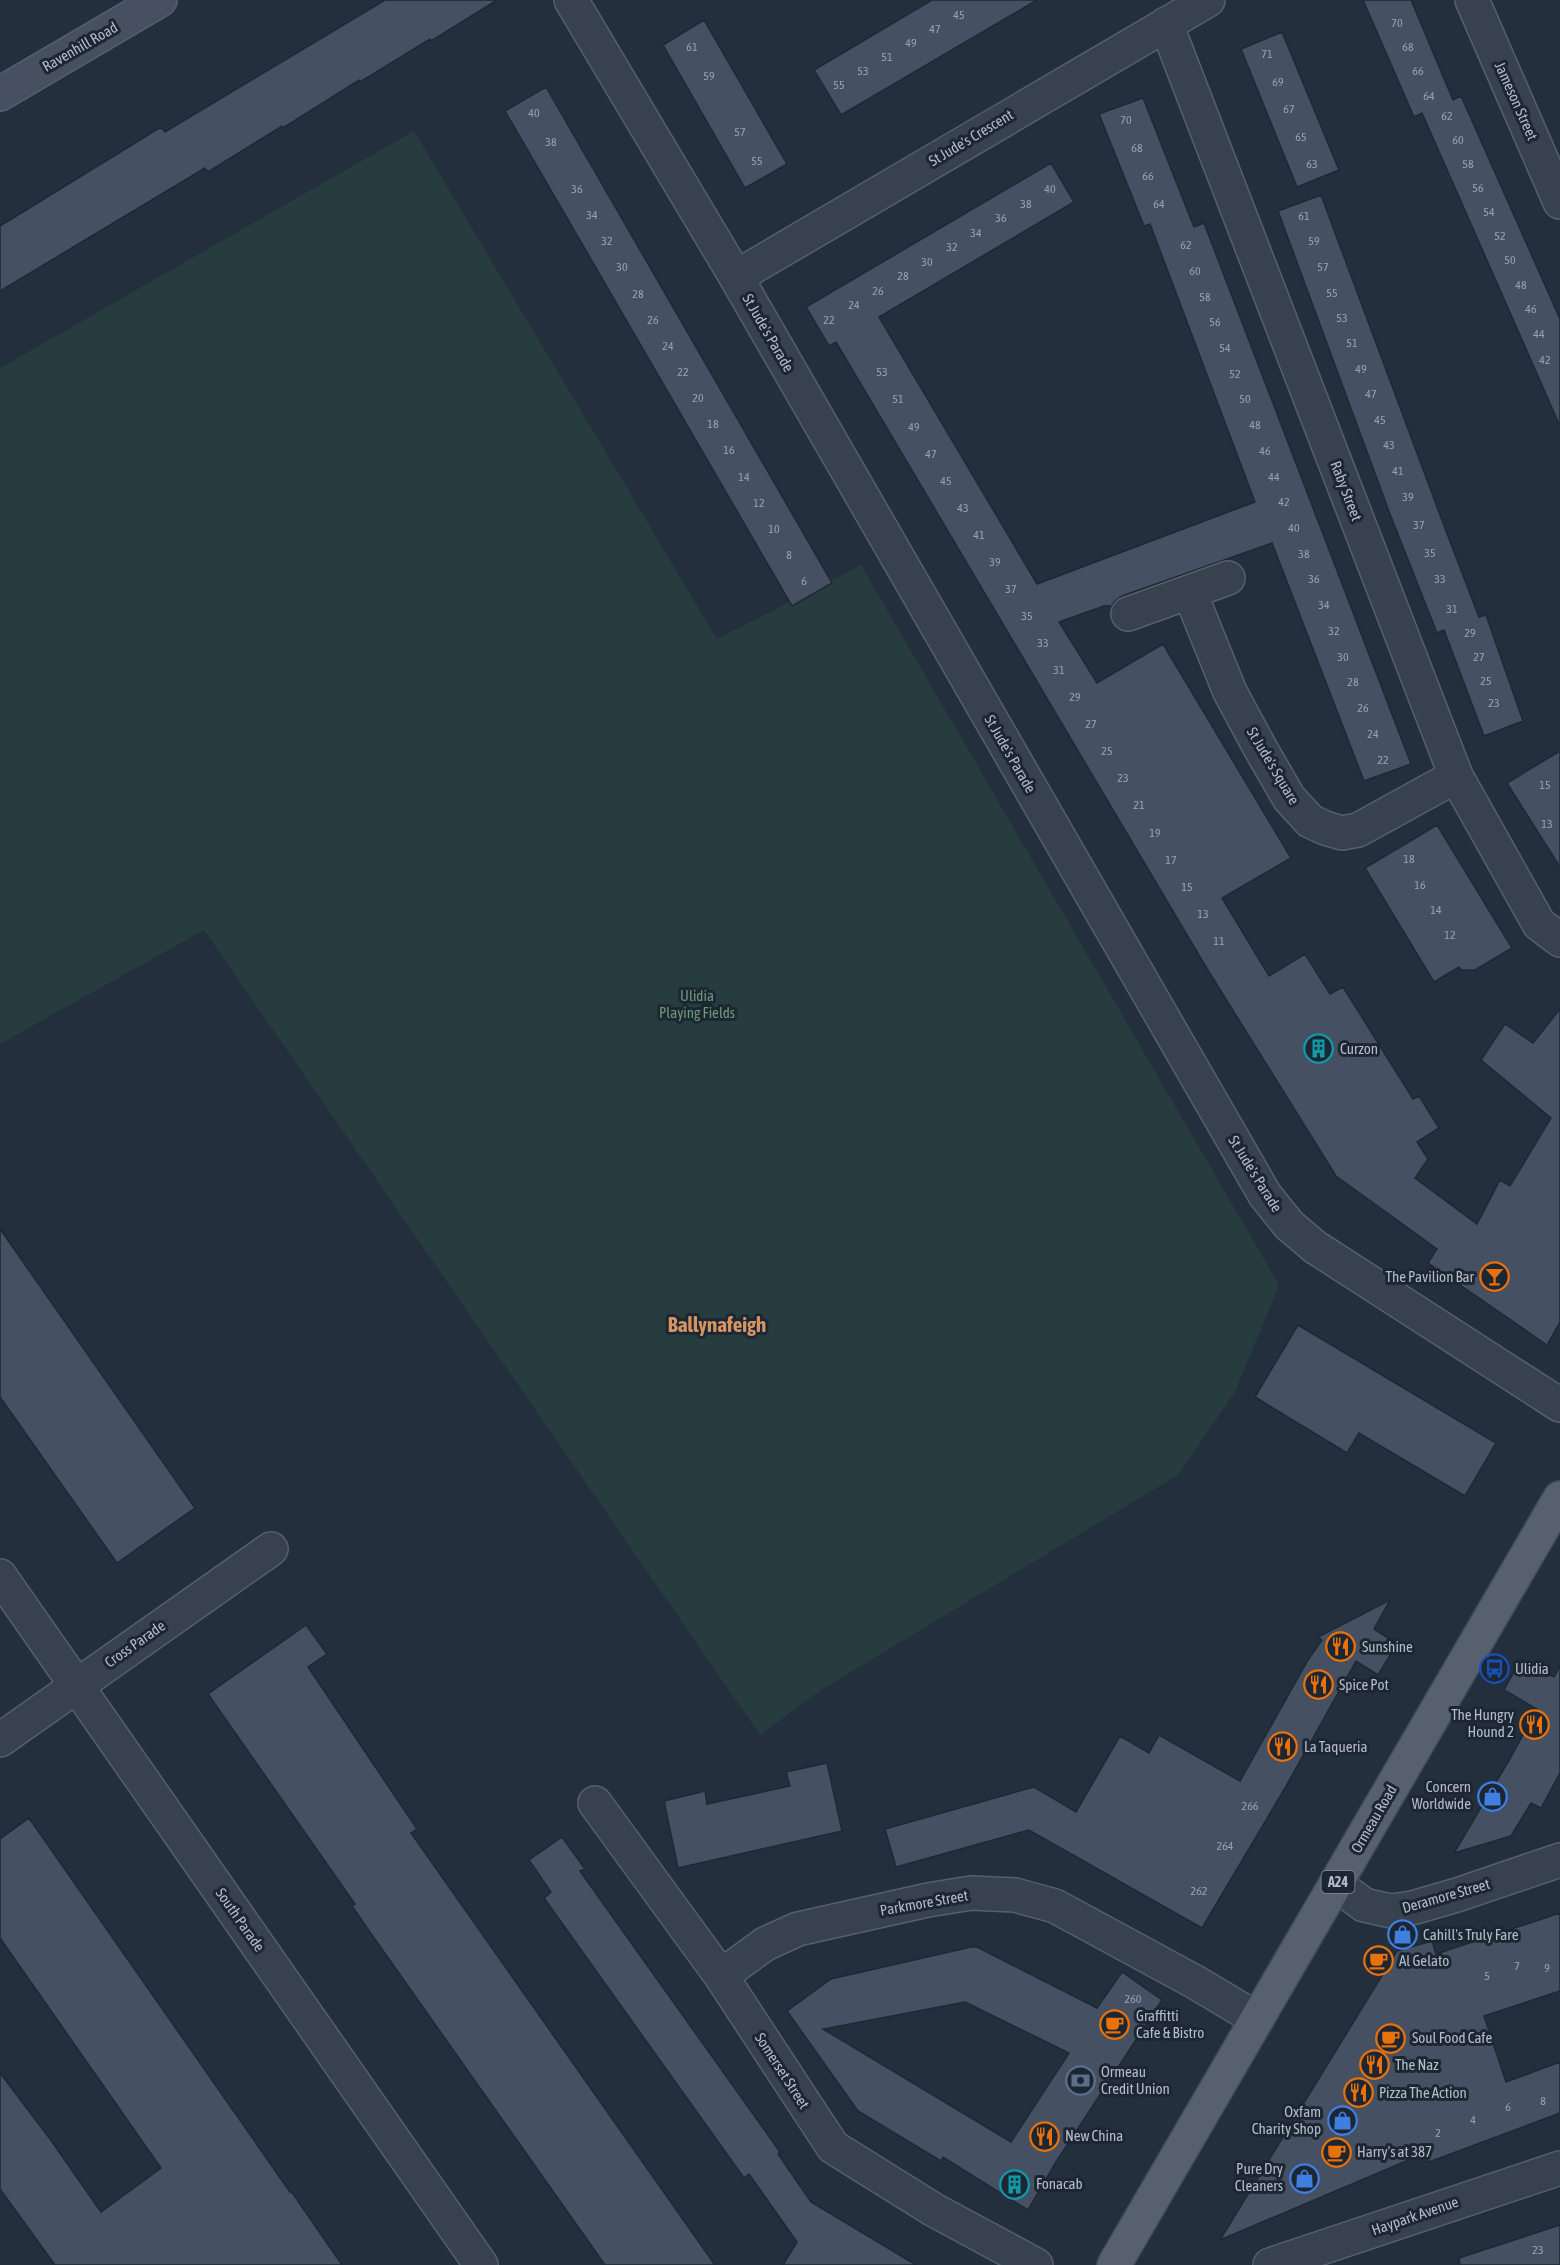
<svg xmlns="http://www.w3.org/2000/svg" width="1560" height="2265" viewBox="0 0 1560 2265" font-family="'Asap Condensed',sans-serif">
  <rect width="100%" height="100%" fill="#242f3e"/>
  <path fill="#263c3f" d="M414,131l303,508 144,-74 418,720 -44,107 -57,83 -357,215 -61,45 -556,-805 -204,114v-676z"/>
  <path fill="#455162" stroke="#1f2835" stroke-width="1.5" fill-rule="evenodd" d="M385,0h112l-66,41 -1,-2 -70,43 -1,-2 -76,48 -1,-2 -74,46 -3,-4 -205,123v-65l161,-99 4,5z
    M932,0h105l-196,115 -27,-45z
    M1363,0h48l42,100 8,-4 99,223v107l-138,-313 -8,4z
    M704,20l83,144 -42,24 -82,-143z
    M1282,32l57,138 -42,17 -56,-138z
    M546,87l286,496 -40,23 -287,-495z
    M1143,98l51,129 10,-4 207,541 -47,17 -92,-238 -150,53 -8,6 -2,4h-8l-45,16 38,61 66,-39 128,214 -69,40 47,78 36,-22 25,40 13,-7 70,112 6,-3 20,32 -22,14 11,17 -13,19 62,46 23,-44 10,6 41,-68 -70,-58 24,-36 28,19 27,-34v313l-13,23 -119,-82 9,-14 -101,-73 -130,-209 -370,-625 -7,4 -23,-39 245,-144 23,39 -195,115 158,267 218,-82 -105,-278 -6,2 -45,-112z
    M1321,195l125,336 33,86 7,-2 37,106 -39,15 -40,-106 -7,3 -47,-119 -112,-303z
    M1560,751v116l-53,-84z
    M1437,825l75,123 -37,22h-14l-2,-3 -25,15 -69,-114z
    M0,1229l195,279 -78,55 -117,-166z
    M1298,1325l198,118 -31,53 -106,-63 -12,20 -92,-56z
    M1390,1600l-16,29 23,15 -19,31 -22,-14 -71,127 -83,140 -173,-98 -133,37 -11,-38 149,-42 42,25 44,-76 29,17 10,-18 81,46 68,-121 14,-20 -4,-3z
    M306,1625l21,29 -19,13 109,162 -6,4 304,432h-110l-233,-330 -20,-29 3,-2 -147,-210z
    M1521,1659l33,18 6,-12v108l-19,35 -10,-5 -20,33 -57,17 57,-96 26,-48 -33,-19z
    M827,1763l15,68 -164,37 -14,-67 41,-10 2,13 83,-18 -4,-14z
    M29,1818l261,374 1,-1 51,74h-287l-55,-76v-116l50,66 51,73 60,-44 -161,-230v-99z
    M562,1837l23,32 -5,2 200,281 -2,2 33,48 105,63h-133l14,-23 -48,-68 -5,4 -200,-280 7,-6 -22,-32z
    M1560,1913v78l-76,25 22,66 54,-20v51l-131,49 -4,-9 -205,87 177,-289 35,-10 4,13z
    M971,1947h6l120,61 25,-36 40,28 -106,162 -28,48 -85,-53 -2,4 -83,-50 -71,-100 44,-32zM965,2002l104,51 -58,89 -188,-113z
    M1560,2225v40h-100l-1,-7z"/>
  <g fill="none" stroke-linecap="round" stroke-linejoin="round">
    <defs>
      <path id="minor" d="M571,0l165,277 529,918 24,30 26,22 245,158
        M1472,0l88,202
        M1166,24l290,752 83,148 21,16
        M736,277l472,-277
        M1190,593l40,99 29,54 30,52 21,23 15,7 17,5 16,-3 98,-54
        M1128,614l100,-36
        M0,1576l481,689
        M0,1740l271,-191
        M595,1803l126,173 112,171 101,63 102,55
        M1336,1884l28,21 27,6 21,-3 45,-13 103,-35
        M721,1976l44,-32 33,-15 130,-29 43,-7 44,2 40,11 140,76 62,37
        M1270,2265l290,-97"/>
      <path id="secondary" d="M0,94l160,-94"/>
      <path id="primary" d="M1114,2265l446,-767"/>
    </defs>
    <use href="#minor" stroke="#565f6c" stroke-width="36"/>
    <use href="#secondary" stroke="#565f6c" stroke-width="36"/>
    <use href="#primary" stroke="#414a57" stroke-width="36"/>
    <use href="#minor" stroke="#38414e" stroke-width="33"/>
    <use href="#secondary" stroke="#465061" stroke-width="33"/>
    <use href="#primary" stroke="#56606e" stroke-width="33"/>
  </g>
  <defs>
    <symbol id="building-ring" viewBox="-11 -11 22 22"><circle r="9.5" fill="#1d2633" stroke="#0f9aa8" stroke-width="1.5"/><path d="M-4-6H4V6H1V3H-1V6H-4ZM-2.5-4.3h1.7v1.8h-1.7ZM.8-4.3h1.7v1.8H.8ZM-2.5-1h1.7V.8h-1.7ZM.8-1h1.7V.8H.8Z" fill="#0f9aa8"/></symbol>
    <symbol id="bar-ring" viewBox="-11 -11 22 22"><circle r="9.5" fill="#1d2633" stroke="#e8710a" stroke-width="1.5"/><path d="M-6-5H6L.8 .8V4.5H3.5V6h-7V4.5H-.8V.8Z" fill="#e8710a"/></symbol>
    <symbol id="restaurant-ring" viewBox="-11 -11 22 22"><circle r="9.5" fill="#1d2633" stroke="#e8710a" stroke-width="1.5"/><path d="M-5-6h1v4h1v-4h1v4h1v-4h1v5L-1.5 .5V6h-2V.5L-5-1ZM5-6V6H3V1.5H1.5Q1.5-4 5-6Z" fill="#e8710a"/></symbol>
    <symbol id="bus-ring" viewBox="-11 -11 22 22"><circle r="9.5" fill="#1d2633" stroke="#1a4fb4" stroke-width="1.5"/><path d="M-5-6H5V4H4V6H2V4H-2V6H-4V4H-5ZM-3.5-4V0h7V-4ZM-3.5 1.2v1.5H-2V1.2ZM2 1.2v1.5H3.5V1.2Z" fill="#1a4fb4"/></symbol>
    <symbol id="shop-ring" viewBox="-11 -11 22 22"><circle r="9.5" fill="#1d2633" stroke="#3f7fe0" stroke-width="1.5"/><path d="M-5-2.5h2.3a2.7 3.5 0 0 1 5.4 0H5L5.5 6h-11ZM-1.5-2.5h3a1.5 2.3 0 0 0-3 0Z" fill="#3f7fe0"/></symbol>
    <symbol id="cafe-ring" viewBox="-11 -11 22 22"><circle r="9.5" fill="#1d2633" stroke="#e8710a" stroke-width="1.5"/><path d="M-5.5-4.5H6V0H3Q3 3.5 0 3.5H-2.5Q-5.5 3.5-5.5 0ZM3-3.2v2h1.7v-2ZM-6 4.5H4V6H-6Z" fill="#e8710a"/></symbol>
    <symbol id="bank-ring" viewBox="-11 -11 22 22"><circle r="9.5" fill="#1d2633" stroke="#5c6f8a" stroke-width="1.5"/><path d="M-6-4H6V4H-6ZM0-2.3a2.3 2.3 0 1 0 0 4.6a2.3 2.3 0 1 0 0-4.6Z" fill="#5c6f8a"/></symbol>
  </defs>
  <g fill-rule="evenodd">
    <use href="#building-ring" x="1302" y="1032" width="33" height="33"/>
    <use href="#bar-ring" x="1478" y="1260" width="33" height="33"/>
    <use href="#restaurant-ring" x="1324" y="1630" width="33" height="33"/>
    <use href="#bus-ring" x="1478" y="1652" width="33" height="33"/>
    <use href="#restaurant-ring" x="1302" y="1668" width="33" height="33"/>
    <use href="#restaurant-ring" x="1518" y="1708" width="33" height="33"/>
    <use href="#restaurant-ring" x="1266" y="1730" width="33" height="33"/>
    <use href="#shop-ring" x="1476" y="1780" width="33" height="33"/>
    <use href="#shop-ring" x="1386" y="1918" width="33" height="33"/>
    <use href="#cafe-ring" x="1362" y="1944" width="33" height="33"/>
    <use href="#cafe-ring" x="1098" y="2008" width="33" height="33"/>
    <use href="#cafe-ring" x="1374" y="2022" width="33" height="33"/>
    <use href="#restaurant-ring" x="1358" y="2048" width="33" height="33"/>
    <use href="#bank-ring" x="1064" y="2064" width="33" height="33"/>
    <use href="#restaurant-ring" x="1342" y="2076" width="33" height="33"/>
    <use href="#shop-ring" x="1326" y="2104" width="33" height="33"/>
    <use href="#restaurant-ring" x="1028" y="2120" width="33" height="33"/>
    <use href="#cafe-ring" x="1320" y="2136" width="33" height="33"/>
    <use href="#shop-ring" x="1288" y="2162" width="33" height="33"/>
    <use href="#building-ring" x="998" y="2168" width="33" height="33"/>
  </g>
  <g text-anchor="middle" stroke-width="6" stroke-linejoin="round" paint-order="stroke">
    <g font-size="12" fill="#98a1af">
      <text x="959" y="19">45</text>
      <text x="1397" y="27">70</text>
      <text x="935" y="33">47</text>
      <text x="911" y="47">49</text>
      <text x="692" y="51">61</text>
      <text x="1408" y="51">68</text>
      <text x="1267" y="58">71</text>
      <text x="887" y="61">51</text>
      <text x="863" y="75">53</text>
      <text x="1418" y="75">66</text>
      <text x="709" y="80">59</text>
      <text x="1278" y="86">69</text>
      <text x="839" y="89">55</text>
      <text x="1429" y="100">64</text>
      <text x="1289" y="113">67</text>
      <text x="534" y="117">40</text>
      <text x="1447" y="120">62</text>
      <text x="1126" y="124">70</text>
      <text x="740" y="136">57</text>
      <text x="1301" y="141">65</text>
      <text x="1458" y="144">60</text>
      <text x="551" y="146">38</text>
      <text x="1137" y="152">68</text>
      <text x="757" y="165">55</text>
      <text x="1312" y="168">63</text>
      <text x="1468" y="168">58</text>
      <text x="1148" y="180">66</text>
      <text x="1478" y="192">56</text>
      <text x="577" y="193">36</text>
      <text x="1050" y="193">40</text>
      <text x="1026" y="208">38</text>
      <text x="1159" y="208">64</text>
      <text x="1489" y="216">54</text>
      <text x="592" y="219">34</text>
      <text x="1304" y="220">61</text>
      <text x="1001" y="222">36</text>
      <text x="976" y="237">34</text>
      <text x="1500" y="240">52</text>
      <text x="607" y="245">32</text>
      <text x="1314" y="245">59</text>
      <text x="1186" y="249">62</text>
      <text x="952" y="251">32</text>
      <text x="1510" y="264">50</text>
      <text x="927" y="266">30</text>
      <text x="622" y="271">30</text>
      <text x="1323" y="271">57</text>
      <text x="1195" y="275">60</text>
      <text x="903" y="280">28</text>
      <text x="1521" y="289">48</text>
      <text x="878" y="295">26</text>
      <text x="1332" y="297">55</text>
      <text x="638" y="298">28</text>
      <text x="1205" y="301">58</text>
      <text x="854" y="309">24</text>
      <text x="1531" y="313">46</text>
      <text x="1342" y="322">53</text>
      <text x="653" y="324">26</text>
      <text x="829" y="324">22</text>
      <text x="1215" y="326">56</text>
      <text x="1539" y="338">44</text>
      <text x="1352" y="347">51</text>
      <text x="668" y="350">24</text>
      <text x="1225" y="352">54</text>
      <text x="1545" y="364">42</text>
      <text x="1361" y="373">49</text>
      <text x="683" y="376">22</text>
      <text x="882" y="376">53</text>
      <text x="1235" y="378">52</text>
      <text x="1371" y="398">47</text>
      <text x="698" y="402">20</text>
      <text x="898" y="403">51</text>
      <text x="1245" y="403">50</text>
      <text x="1380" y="424">45</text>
      <text x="713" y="428">18</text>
      <text x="1255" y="429">48</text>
      <text x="914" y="431">49</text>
      <text x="1389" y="449">43</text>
      <text x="729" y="454">16</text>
      <text x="1265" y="455">46</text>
      <text x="931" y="458">47</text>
      <text x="1398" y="475">41</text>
      <text x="744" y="481">14</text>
      <text x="1274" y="481">44</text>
      <text x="946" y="485">45</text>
      <text x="1408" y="501">39</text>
      <text x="1284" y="506">42</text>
      <text x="759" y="507">12</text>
      <text x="963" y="512">43</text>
      <text x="1419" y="529">37</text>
      <text x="1294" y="532">40</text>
      <text x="774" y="533">10</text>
      <text x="979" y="539">41</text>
      <text x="1430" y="557">35</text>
      <text x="1304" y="558">38</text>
      <text x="789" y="559">8</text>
      <text x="995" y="566">39</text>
      <text x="1314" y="583">36</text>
      <text x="1440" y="583">33</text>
      <text x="804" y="585">6</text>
      <text x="1011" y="593">37</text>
      <text x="1324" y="609">34</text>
      <text x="1452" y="613">31</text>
      <text x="1027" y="620">35</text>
      <text x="1334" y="635">32</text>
      <text x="1470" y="637">29</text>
      <text x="1043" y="647">33</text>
      <text x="1343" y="661">30</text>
      <text x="1479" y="661">27</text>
      <text x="1059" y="674">31</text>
      <text x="1486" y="685">25</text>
      <text x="1353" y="686">28</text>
      <text x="1075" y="701">29</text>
      <text x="1494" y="707">23</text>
      <text x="1363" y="712">26</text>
      <text x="1091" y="728">27</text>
      <text x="1373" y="738">24</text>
      <text x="1107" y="755">25</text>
      <text x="1383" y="764">22</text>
      <text x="1123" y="782">23</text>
      <text x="1545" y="789">15</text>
      <text x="1139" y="809">21</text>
      <text x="1547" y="828">13</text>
      <text x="1155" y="837">19</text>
      <text x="1409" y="863">18</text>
      <text x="1171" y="864">17</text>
      <text x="1420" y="889">16</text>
      <text x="1187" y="891">15</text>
      <text x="1436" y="914">14</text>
      <text x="1203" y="918">13</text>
      <text x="1450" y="939">12</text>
      <text x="1219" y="945">11</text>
      <text x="1250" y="1810">266</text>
      <text x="1225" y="1850">264</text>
      <text x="1199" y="1895">262</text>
      <text x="1517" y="1970">7</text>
      <text x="1547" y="1972">9</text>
      <text x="1487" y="1980">5</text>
      <text x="1133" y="2003">260</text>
      <text x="1543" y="2105">8</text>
      <text x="1508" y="2111">6</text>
      <text x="1473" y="2124">4</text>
      <text x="1438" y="2137">2</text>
      <text x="1538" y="2254">23</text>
    </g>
    <rect fill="#1d2633" stroke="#878f9c" stroke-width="1.5" x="1321.5" y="1871" width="33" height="22" rx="4.5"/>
    <g font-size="14" font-weight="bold" fill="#b4bcc9">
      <text x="1338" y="1887">A24</text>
    </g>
    <g font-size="15" fill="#b4bcc9" stroke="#1d2633">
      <text transform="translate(80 47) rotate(-30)" y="5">Ravenhill Road</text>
      <text transform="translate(1516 101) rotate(66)" y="5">Jameson Street</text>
      <text transform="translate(971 138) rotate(-31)" y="5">St Jude's Crescent</text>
      <text transform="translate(768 333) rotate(60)" y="5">St Jude's Parade</text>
      <text transform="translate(1346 491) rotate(69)" y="5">Raby Street</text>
      <text transform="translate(1010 754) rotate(60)" y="5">St Jude's Parade</text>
      <text transform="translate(1273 766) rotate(59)" y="5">St Jude's Square</text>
      <text transform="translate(1255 1174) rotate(58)" y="5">St Jude's Parade</text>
      <text transform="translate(135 1644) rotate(-35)" y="5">Cross Parade</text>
      <text transform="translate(1374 1819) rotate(-60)" y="5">Ormeau Road</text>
      <text transform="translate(1446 1896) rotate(-16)" y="5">Deramore Street</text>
      <text transform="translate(924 1903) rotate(-10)" y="5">Parkmore Street</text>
      <text transform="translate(240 1920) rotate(55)" y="5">South Parade</text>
      <text transform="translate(782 2071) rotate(57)" y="5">Somerset Street</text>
      <text transform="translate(1415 2216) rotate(-19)" y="5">Haypark Avenue</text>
    </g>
    <g font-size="15" fill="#6b9a76" stroke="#1d2633">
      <text x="697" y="1001">Ulidia<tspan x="697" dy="17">Playing Fields</tspan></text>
    </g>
    <g font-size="15" fill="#b4bcc9" stroke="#1d2633" text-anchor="start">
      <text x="1340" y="1054">Curzon</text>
      <text x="1474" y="1282" text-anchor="end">The Pavilion Bar</text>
      <text x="1362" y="1652">Sunshine</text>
      <text x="1515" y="1674">Ulidia</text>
      <text x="1339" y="1690">Spice Pot</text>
      <text x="1514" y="1720" text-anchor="end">The Hungry<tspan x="1514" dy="17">Hound 2</tspan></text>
      <text x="1304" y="1752">La Taqueria</text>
      <text x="1471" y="1792" text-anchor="end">Concern<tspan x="1471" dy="17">Worldwide</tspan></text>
      <text x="1423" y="1940">Cahill's Truly Fare</text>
      <text x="1399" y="1966">Al Gelato</text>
      <text x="1136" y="2021">Graffitti<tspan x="1136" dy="17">Cafe &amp; Bistro</tspan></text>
      <text x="1412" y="2043">Soul Food Cafe</text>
      <text x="1395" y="2070">The Naz</text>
      <text x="1101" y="2077">Ormeau<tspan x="1101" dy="17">Credit Union</tspan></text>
      <text x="1379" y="2098">Pizza The Action</text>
      <text x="1321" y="2117" text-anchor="end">Oxfam<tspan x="1321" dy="17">Charity Shop</tspan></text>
      <text x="1065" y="2141">New China</text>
      <text x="1357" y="2157">Harry's at 387</text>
      <text x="1283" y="2174" text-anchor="end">Pure Dry<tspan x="1283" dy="17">Cleaners</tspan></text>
      <text x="1036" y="2189">Fonacab</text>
    </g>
    <g font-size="21" font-weight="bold" fill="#d59563" stroke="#1d2633">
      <text x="717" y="1332">Ballynafeigh</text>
    </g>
  </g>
</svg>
